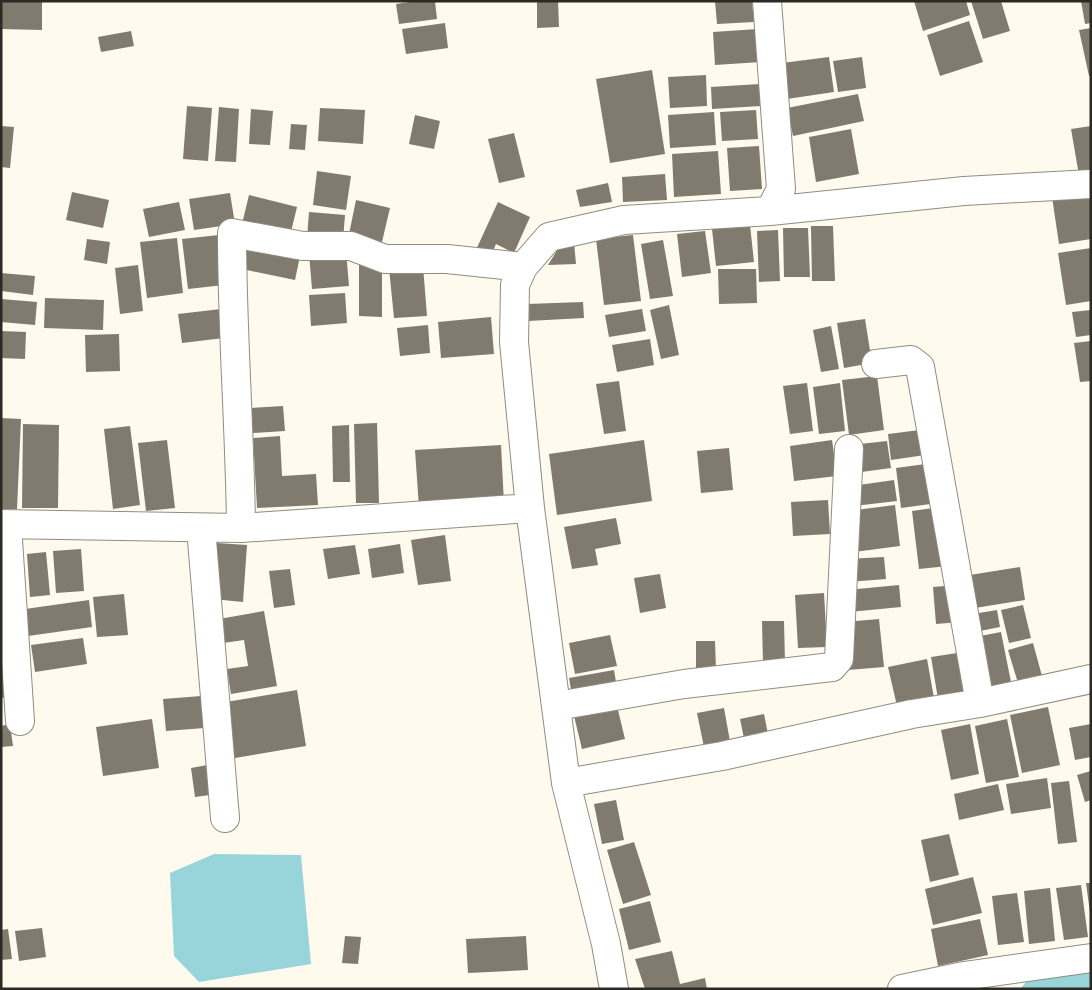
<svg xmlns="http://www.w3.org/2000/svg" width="1092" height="990" viewBox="0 0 1092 990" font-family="'Sofia Sans Condensed',sans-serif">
  <rect width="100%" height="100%" fill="#fefaee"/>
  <path fill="#98d5db" d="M214,854l87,1 10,109 -112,18 -25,-26 -4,-83z
    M1091,970v19h-71l12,-14z"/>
  <path fill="#807b6e" d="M1,1h41v29l-41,-1z
    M417,1h18l2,18 -38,5 -3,-20z
    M537,1h21l1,26 -22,1z
    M715,1h37l2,21 -37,2z
    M914,1h52l4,14 -47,16z
    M971,1h30l9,30 -27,8z
    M1081,1h10v22l-6,1z
    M969,21l14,41 -43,14 -13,-41z
    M445,23l3,25 -42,6 -4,-25z
    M1091,28v48h-2l-10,-46z
    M758,29l3,33 -46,3 -2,-33z
    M131,31l3,15 -33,6 -3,-15z
    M829,57l5,35 -47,7 -5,-36z
    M862,57l4,31 -28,4 -5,-31z
    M652,70l13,84 -55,9 -14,-84z
    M706,75l1,31 -37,2 -2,-31z
    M760,84l1,22 -49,3 -1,-22z
    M858,94l6,27 -71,15 -6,-28z
    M187,106l25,2 -4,53 -25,-2z
    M219,107l20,2 -3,53 -21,-1z
    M320,108l45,2 -2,34 -45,-3z
    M251,109l22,2 -3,34 -21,-1z
    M756,110l2,29 -36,2 -2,-29z
    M714,112l2,33 -46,3 -2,-33z
    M415,115l25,6 -6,28 -25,-5z
    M291,124l16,1 -2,25 -16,-1z
    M1,126l13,1 -4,41 -9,-1z
    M1091,126v53l-11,2 -9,-52z
    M851,129l8,45 -43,8 -7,-45z
    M514,133l11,44 -26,6 -11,-44z
    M759,146l3,43 -32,2 -3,-43z
    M718,151l3,43 -47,3 -2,-43z
    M317,171l34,5 -5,34 -33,-5z
    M665,174l2,26 -44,2 -1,-25z
    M608,183l4,19 -32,5 -4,-17z
    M72,192l37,8 -6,28 -37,-8z
    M1091,192v47l-32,5 -7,-47z
    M230,193l5,31 -41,6 -5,-31z
    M249,195l48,12 -7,29 -48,-12z
    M356,200l34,8 -9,38 -33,-7z
    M179,202l6,28 -36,7 -6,-28z
    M498,202l32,15 -16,36 -18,-9 -6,14 -15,-6z
    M309,212l36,3 -2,25 -36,-2z
    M750,225l4,37 -38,4 -4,-37z
    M811,226h22l2,55h-23z
    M783,228h25l2,49h-26z
    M778,230l2,51 -21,1 -2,-51z
    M705,231l6,42 -29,4 -5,-43z
    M219,235l5,50 -36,4 -6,-50z
    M633,235l8,66 -37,4 -8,-66z
    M177,238l6,55 -36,5 -7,-56z
    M87,239l23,3 -3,22 -23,-4z
    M663,240l10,56 -23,3 -9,-55z
    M574,242l2,22 -28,1 13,-21z
    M247,245l53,11 -5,24 -53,-11z
    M1091,248v53l-25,4 -8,-52z
    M346,250l3,36 -37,3 -3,-36z
    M359,263h23v54l-23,-1z
    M138,265l5,46 -23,3 -5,-46z
    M423,266l4,50 -33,2 -5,-50z
    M718,269h38l1,34 -38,1z
    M1,273l34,3 -2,19 -32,-4z
    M345,293l2,30 -36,3 -2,-31z
    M45,298l59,2 -1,30 -59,-2z
    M1,299l36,3 -2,23 -34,-3z
    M583,302l1,16 -56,3 -1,-17z
    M669,305l10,50 -18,4 -11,-49z
    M221,309l3,29 -42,5 -4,-29z
    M642,309l4,22 -37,6 -4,-22z
    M1091,310v25l-15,2 -4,-25z
    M491,317l3,37 -53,4 -3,-36z
    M865,319l7,44 -28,5 -7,-45z
    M428,325l2,28 -30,3 -3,-28z
    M831,326l8,43 -18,3 -8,-42z
    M1,331l25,1 -1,27 -24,-1z
    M119,334l1,37 -34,1 -1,-37z
    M650,339l4,26 -37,7 -5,-27z
    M1091,341v40l-11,1 -6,-39z
    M877,376l7,54 -35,5 -7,-55z
    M619,381l7,50 -22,3 -8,-50z
    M807,383l6,48 -23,3 -7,-48z
    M840,383l5,48 -26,3 -6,-47z
    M283,406l2,25 -33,2 -2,-25z
    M1,418l20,1 -4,90h-16z
    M377,423l2,80h-23l-2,-79z
    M23,424l36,1 -1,83h-36z
    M349,425l1,57h-17l-1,-56z
    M130,426l10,79 -27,4 -9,-80z
    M928,429l4,25 -41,6 -3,-26z
    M280,436l2,40 34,-2 2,31 -61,3 -4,-70z
    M167,440l8,68 -29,3 -8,-68z
    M644,440l8,61 -95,14 -8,-61z
    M832,440l5,36 -43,5 -4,-35z
    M887,441l4,27 -37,5 -3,-28z
    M501,445l3,58 -85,5 -4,-58z
    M729,448l4,42 -32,3 -4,-42z
    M933,463l5,40 -37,5 -5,-40z
    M894,480l3,21 -43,5 -2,-20z
    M828,500l2,34 -37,2 -2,-34z
    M895,505l5,41 -46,6 -6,-41z
    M940,507l8,59 -29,3 -7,-58z
    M616,518l5,26 -26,5 3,16 -26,4 -8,-42z
    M445,535l6,46 -33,4 -7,-45z
    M217,543l30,2 -4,57 -30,-3z
    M400,544l4,29 -32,5 -4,-29z
    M355,545l5,29 -32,5 -5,-30z
    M81,549l3,42 -28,2 -3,-42z
    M46,552l4,43 -20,2 -3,-43z
    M884,557l2,22 -38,3 -1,-23z
    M1020,567l5,33 -50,8 -5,-33z
    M290,569l5,36 -21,3 -5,-37z
    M660,574l6,34 -26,5 -6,-35z
    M899,585l2,22 -52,5 -2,-22z
    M957,585l3,37 -24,2 -3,-37z
    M824,593l3,54 -29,1 -3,-53z
    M124,594l4,41 -31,2 -4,-40z
    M89,600l3,27 -64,9 -3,-27z
    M1023,605l8,33 -22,5 -8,-33z
    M997,610l3,17 -30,6 -3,-18z
    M264,611l13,75 -46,8 -4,-25 21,-3 -4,-26 -21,3 -4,-24z
    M879,619l5,48 -36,3 -4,-48z
    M762,621h22l1,43 -22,1z
    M1001,632l12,60 -25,5 -13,-60z
    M610,635l7,31 -42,8 -6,-31z
    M83,638l4,26 -52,8 -4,-27z
    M696,641h19l1,29h-20z
    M1033,643l9,33 -24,7 -10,-33z
    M964,652l7,42 -33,5 -7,-42z
    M927,659l7,39 -37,8 -9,-39z
    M1,665h4l5,32 -9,1z
    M614,670l3,18 -45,7 -3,-17z
    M297,690l9,56 -77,13 -9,-56z
    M214,695l3,32 -51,4 -3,-32z
    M617,706l8,33 -43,10 -8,-33z
    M1048,707l12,58 -38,8 -12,-58z
    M724,708l7,39 -26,5 -8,-39z
    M764,714l6,30 -24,4 -6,-29z
    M152,719l7,49 -56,8 -7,-49z
    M1007,719l12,58 -33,6 -11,-57z
    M10,724l3,22 -12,1v-21z
    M970,724l9,50 -28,6 -10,-50z
    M1091,724v33l-16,3 -6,-32z
    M213,764l4,30 -22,3 -4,-29z
    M1091,771v29l-6,2 -8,-27z
    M1047,778l4,30 -40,6 -5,-30z
    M1069,781l8,61 -19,2 -7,-61z
    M998,784l6,26 -45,10 -5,-26z
    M616,800l8,40 -22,4 -8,-40z
    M949,834l10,41 -29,7 -9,-42z
    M634,842l17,53 -28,9 -16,-54z
    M973,877l9,36 -49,12 -8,-36z
    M1086,883h5v29l-1,1z
    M1081,885l7,52 -24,3 -8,-52z
    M1050,888l5,53 -26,3 -5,-53z
    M1017,893l7,49 -26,3 -6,-49z
    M650,901l11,41 -32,8 -10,-41z
    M980,919l8,36 -50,11 -7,-37z
    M42,928l4,29 -27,4 -4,-30z
    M8,929l4,30 -11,1v-30z
    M345,936l16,1 -3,27 -16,-1z
    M526,936l2,34 -60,3 -2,-34z
    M672,951l8,33 25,-6 2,11h-62l-10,-30z"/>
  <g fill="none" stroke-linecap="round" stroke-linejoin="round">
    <defs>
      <path id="minor" d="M770,211l194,-20 127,-7
        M876,364l35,-4 9,7 60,336
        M530,508l36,275 40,161 8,45
        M1,524l240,4 289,-20 -16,-166 1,-57 8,-18 26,-30 75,-17 146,-9 11,-22 -14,-188
        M7,525l13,196
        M201,528l24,290
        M241,528c-1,-98 -9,-196 -9,-295l71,13h48l34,13h62l76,8
        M557,706l127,-22 148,-17 7,-8 10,-210
        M566,783l156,-27 190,-42 68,-11 111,-24
        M902,989l62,-13 127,-18"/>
    </defs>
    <use href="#minor" stroke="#908c7e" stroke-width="30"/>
    <use href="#minor" stroke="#fff" stroke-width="28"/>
  </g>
  <rect width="1092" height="990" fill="none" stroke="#2c2a24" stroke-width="5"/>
</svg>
